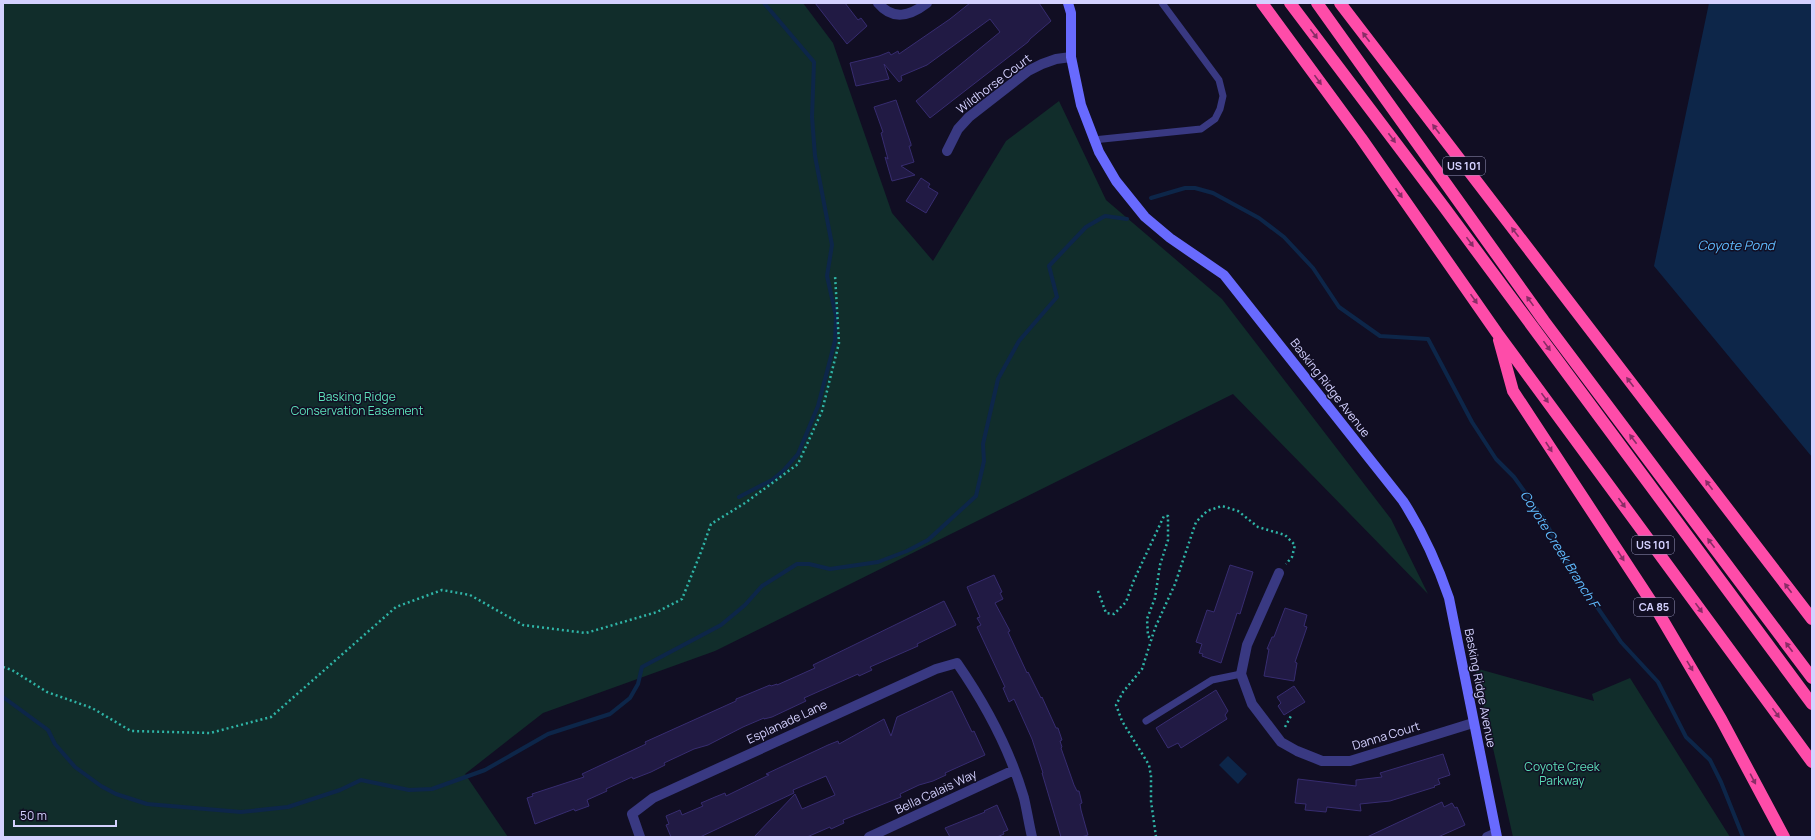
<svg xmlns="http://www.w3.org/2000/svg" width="1815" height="840" viewBox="0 0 1815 840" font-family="Manrope,sans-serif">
  <rect width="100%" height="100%" fill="#110e23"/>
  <path fill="#112d2b" d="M3,3h800l30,40 59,170 41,48 73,-120 53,-40 47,99 116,99 169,220 37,75 -195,-200 -518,257 -172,62 -78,61 43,63h-505z
    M1475,668l119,33 -2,-7 38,-16 100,159h-217z"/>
  <path fill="#0d2649" d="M1709,3h103v454l-158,-191z
    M1228,756l19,18 -9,10 -19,-19z"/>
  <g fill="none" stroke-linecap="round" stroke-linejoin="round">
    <path stroke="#0d2649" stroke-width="4" d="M1151,198l34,-10h10l18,5 46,25 25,19 29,31 26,39 41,29 48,3 44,83 24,37 18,18 30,42 24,46 45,65 8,12 37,40 28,55 24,23 11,22 22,55
      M739,497l33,-17 11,-9 15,-17 20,-48 17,-65 1,-25 -9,-40 5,-31 -17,-89 -3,-39 2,-55 -50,-59
      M3,697l45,33 7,14 20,23 26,19 15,8 31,10 94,8 47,-5 52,-17 21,-10 48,10 23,-1 53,-19 63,-36 62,-20 20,-16 8,-14 4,-17 79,-42 24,-20 17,-19 35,-22h12l21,5 48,-7 29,-11 21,-11 48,-44 8,-35 -1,-17 15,-65 21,-38 38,-44 -8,-31 37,-39 19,-11 22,3"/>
  </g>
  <path fill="#211a44" stroke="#372c70" d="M815,3h30l13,17 3,-2 6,8 -20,18z
    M970,3h69l12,18 -21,18 -2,3 -98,76 -14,-17 84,-69 -10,-13 -63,46 -26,11 1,4 -3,2 -15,-18 5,15 -33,7 -6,-23 29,-7 10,-4 2,3 7,-4 1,3 51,-35z
    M896,100l15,44v2h-2l5,16 -13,4 14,9 -23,6 -7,-24 3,2 -7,-26 2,-1 -9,-25z
    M921,178l9,6 -2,3 10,6 -12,20 -20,-12z
    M1230,565l23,7 -13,42 -3,-1 -16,50 -19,-7 1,-2 -4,-1 3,-9 -6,-2 11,-32 7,2z
    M994,575l8,17 -2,1 3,6 -8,4 15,28 -2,1 19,41 1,-1 13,26 1,-1 14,31h2l4,12 -2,1 2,6 -1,1 13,37 3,6h2l3,12 -2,1 1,6 7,25 -7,2h-20l-19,-64h1l-11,-34 -18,-40 -5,3 -6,-14 2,-1 -28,-60 4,-2 -4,-7 3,-1 -13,-30z
    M944,601l12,24 -39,19 1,2 -48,21 2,3 -13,6 -1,-2 -54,24 2,3 -34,16 -8,2v-1l-21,9 -35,18 -14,4 -30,14 1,2 -14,7 -18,7 -1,-2 -26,12 1,2 -20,9 2,6 -14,5 -1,-2 -39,15 -8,-26 6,-2 -1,-2 52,-17 -2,-3 64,-30 -1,-2 91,-41v-2l10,-4 24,-10 1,1 6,-2v1l38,-17 -2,-3z
    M1285,608l22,7 -3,11 3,1 -12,35 2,1 -3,18 -30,-5 5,-27h-2l5,-12h2z
    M1294,686l11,16 -21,13 -6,-9 3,-3 -4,-6z
    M1216,690l12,21 -3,4 2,4 -46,29 -3,-5 -10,5 -12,-20z
    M952,691l20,41 2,-1 11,24 -40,18 1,2 -13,6 -14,4 -19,9 1,3 -58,23 1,3 -13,6 -1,-2 -23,10h-53l41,-43 7,15 33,-14 -9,-19 -33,14 1,3 -94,44h-29l-5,-12 3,-1 -3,-8 14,-6 2,5 21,-9 -2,-3 14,-6 10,-4 1,3 43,-21 -3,-1 62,-29 10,-4 1,3 45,-25 7,17 6,-19z
    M1443,754l7,21 -12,4 2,5 -6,2 1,1 -45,14 -30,3 1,7 -34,-4 -1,5 -21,-2 1,-6 -11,-1 3,-24 58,7v-6l26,-3 -2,-4z
    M1442,802l2,5 8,-4 3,5 2,-1 8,18 -27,12h-71z
    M997,805l11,25 -5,2 1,2 -7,3h-47l-5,-9 40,-16 -1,-1z"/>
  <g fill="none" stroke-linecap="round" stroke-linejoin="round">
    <path stroke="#2fb5a7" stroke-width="2.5" stroke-dasharray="2 3" stroke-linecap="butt" d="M1098,591l8,22 8,1 12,-12 8,-22 30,-64h4v24l-8,25 -5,33 -8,21 1,17 4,4
      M3,667l9,3 35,22 45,16 39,23 79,2 61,-16 125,-110 46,-17 28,5 53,30 63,8 71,-21 25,-13 19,-47 10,-28 34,-21 53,-39 24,-53 17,-68 -4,-68
      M1285,727l6,-11
      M1156,837l-5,-36v-25l-2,-11 -27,-44 -6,-16 7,-13 19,-23 13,-41 20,-44 21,-62 11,-11 15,-5 16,5 20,16 27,8 10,10 -3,12 -6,7"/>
    <path stroke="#393982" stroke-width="7" d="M1093,140l108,-11 14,-10 5,-10 3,-13 -4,-16 -57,-77
      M1146,721l66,-41 29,-6"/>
    <path stroke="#393982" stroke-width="10" d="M878,3c15,18 32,13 49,0
      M947,151l11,-22 11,-12 59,-46 14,-7 14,-5 15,-2
      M1279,573l-32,72 -6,29 11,30 29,38 16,9 25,10h28l123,-38
      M640,837l-8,-23 21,-16 283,-129 21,-6c29,42 53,87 67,135 3,13 5,26 8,39
      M869,837l145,-67
      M1487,837l9,-4"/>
    <path stroke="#686afe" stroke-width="10" d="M1068,3l3,10v44l10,48 18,47 17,29 29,36 25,21 54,37 179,226c20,31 34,62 46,97l48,239"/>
    <path stroke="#fe4ca9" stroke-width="12" d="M1262,3l99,135 136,195 315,429
      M1290,3l154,204 368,497
      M1317,3l227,318 268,357
      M1340,3l472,616
      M1499,340l14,51 145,221 63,107 63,118"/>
  </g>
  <defs><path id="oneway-solid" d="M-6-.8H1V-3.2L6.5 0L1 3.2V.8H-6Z"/></defs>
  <g fill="#882d66">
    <use href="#oneway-solid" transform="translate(1314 34) rotate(53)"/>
    <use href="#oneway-solid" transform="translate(1366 37) rotate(-127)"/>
    <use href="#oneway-solid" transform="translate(1318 80) rotate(54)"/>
    <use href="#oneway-solid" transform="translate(1436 129) rotate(-127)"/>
    <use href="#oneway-solid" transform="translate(1392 138) rotate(53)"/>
    <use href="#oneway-solid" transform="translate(1399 193) rotate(55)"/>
    <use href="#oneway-solid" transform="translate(1515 232) rotate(-127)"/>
    <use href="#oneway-solid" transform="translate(1470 242) rotate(54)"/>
    <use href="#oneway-solid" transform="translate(1474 299) rotate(55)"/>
    <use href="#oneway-solid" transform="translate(1530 301) rotate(-126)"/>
    <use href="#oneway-solid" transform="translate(1547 346) rotate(54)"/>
    <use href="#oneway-solid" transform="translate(1630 382) rotate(-127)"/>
    <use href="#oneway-solid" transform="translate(1545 398) rotate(54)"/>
    <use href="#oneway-solid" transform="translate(1633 439) rotate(-127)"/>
    <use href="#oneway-solid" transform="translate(1549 447) rotate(57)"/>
    <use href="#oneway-solid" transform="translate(1709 485) rotate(-127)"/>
    <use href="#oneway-solid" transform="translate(1622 503) rotate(54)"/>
    <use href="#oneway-solid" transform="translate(1711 543) rotate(-127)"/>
    <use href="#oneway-solid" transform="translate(1621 556) rotate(57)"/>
    <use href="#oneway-solid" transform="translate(1788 588) rotate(-127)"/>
    <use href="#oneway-solid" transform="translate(1699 608) rotate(54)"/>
    <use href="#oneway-solid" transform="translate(1789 647) rotate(-127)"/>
    <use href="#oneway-solid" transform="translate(1690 666) rotate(59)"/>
    <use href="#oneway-solid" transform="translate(1776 713) rotate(54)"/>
    <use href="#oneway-solid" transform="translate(1753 779) rotate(62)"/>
  </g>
  <g text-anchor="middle" stroke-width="3" stroke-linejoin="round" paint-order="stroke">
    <g fill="#110e23" stroke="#9a96bd" stroke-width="1">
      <rect x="1443" y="157" width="42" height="18" rx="3"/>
      <rect x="1632" y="536" width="42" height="18" rx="3"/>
      <rect x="1634" y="598" width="40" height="18" rx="3"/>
    </g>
    <g font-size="11" font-weight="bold" fill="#d4d1ff">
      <text x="1464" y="170">US 101</text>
      <text x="1653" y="549">US 101</text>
      <text x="1654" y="611">CA 85</text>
    </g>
    <g font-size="12" fill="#d4d1ff" stroke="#110e23">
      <text transform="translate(994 84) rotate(-37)" y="4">Wildhorse Court</text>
      <text transform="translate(1330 388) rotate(52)" y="4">Basking Ridge Avenue</text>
      <text transform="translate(1480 688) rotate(79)" y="4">Basking Ridge Avenue</text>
      <text transform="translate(787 722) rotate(-25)" y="4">Esplanade Lane</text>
      <text transform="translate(1386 736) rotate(-17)" y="4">Danna Court</text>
      <text transform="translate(936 792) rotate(-25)" y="4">Bella Calais Way</text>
    </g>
    <g font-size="12" fill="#5cdfb9" stroke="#110e23">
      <text x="357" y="401">Basking Ridge<tspan x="357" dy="14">Conservation Easement</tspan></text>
      <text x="1562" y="771">Coyote Creek<tspan x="1562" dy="14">Parkway</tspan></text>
    </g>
    <g font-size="13" font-style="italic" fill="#5fbbfe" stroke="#110e23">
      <text x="1736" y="250">Coyote Pond</text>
      <text transform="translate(1560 549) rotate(58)" y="5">Coyote Creek Branch F</text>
    </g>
  </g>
  <rect width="1815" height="840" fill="none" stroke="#d4d1ff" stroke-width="8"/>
  <path d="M14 820v6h102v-6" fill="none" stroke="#d4d1ff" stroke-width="2"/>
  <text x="20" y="820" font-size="12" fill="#d4d1ff" stroke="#110e23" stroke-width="3" paint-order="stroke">50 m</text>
</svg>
